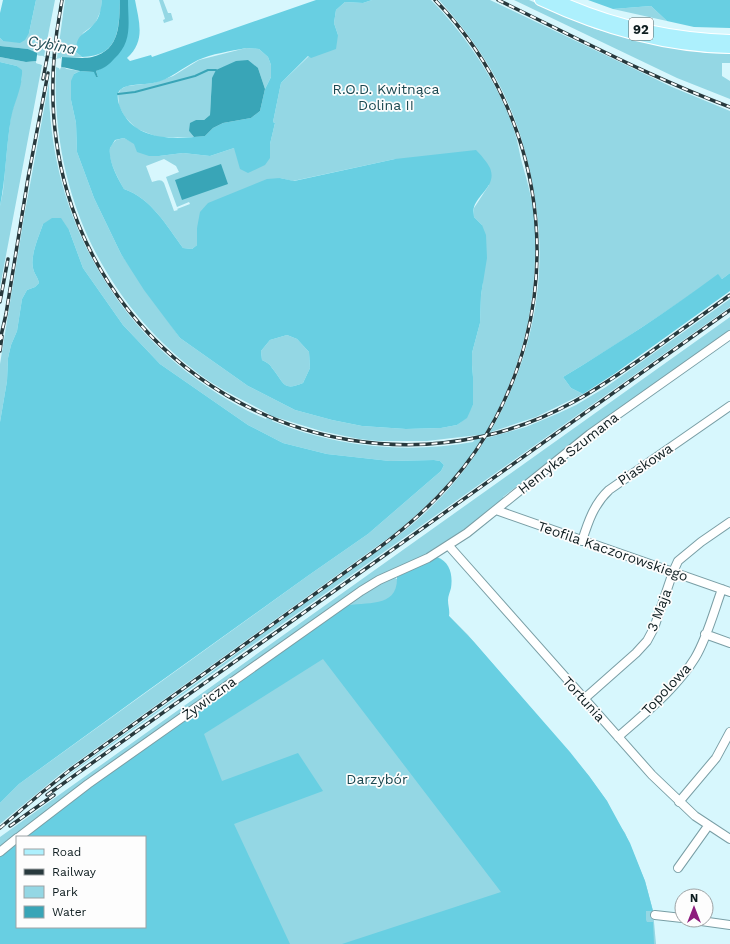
<svg xmlns="http://www.w3.org/2000/svg" width="730" height="944" viewBox="0 0 730 944" font-family="'Work Sans',sans-serif">
  <rect width="100%" height="100%" fill="#d7f7fd"/>
  <path fill="#94d7e4" fill-rule="evenodd" d="M36,0h19l-11,56 -7,-1 -9,-6 -28,-3v-8l3,3 26,-8z
    M65,0h37l-1,10 -6,14 -12,9 -7,19 6,5 -25,1z
    M159,0h4l5,13h3l2,7 -9,3 -1,-3 2,-1z
    M372,0h59c34,34 68,84 83,130 4,11 5,22 8,33 5,17 10,35 12,53 2,13 1,26 1,40 -1,75 -26,152 -74,212 -20,25 -43,46 -67,66l-331,238 -63,52v-21l19,-19 290,-209 59,-41 73,-63 3,-6 -4,-4 -6,-1 -44,1 -63,-7 -44,-11 -35,-18 -88,-61 -37,-39 -40,-57 -14,-38 -26,-6c-4,12 -13,32 -10,44 1,6 5,9 6,15l-4,4 -8,3 -5,9 -5,32 -6,14 -3,13 -1,23 -7,41v-58l24,-147 25,-135c-1,116 52,227 146,296 22,16 46,31 71,41l3,-5c-21,-12 -43,-21 -63,-35 -103,-74 -155,-187 -150,-312l3,1 1,2 1,-4 6,3 13,2 -6,3 -3,26 5,23 1,29 17,46 27,56 59,84 68,48 47,24 37,10 30,6 44,3 35,-1 16,-3 9,-7 7,-13v-28l-1,-12v-12l8,-30 1,-28 2,-13 -1,-57 -8,-8v-9l15,-23 -94,-26 -102,22 -13,-3 -83,50v17l-5,4 -9,-1c-16,-22 -32,-50 -59,-59 -5,-9 -17,-30 -14,-41 1,-3 4,-6 6,-8l8,-2 35,18 24,-3 27,3 24,-8 36,10v-14l5,-21 -2,-1 8,-39 28,-27 29,-21 -4,-12 2,-13 9,-8 18,1zM164,159l12,7 3,6 -13,5 11,30 12,-5 1,2 -13,5 1,1 -4,1 -10,-28c-3,-5 -8,-2 -12,-1l-6,-16zM275,417l46,14 38,8 19,2h49l51,-6 -5,7c-66,12 -138,5 -201,-21z
    M439,0h51l182,87 58,24v162l-8,6 -4,-4c-50,36 -102,70 -155,102l8,11 12,6 -47,23 -45,15 -4,6 39,-11 33,-14 17,-8 30,-18 124,-88v8l-678,480c57,-43 116,-83 173,-125 15,-11 30,-23 45,-35 30,-21 59,-42 89,-63 22,-16 46,-32 66,-51 81,-75 126,-189 112,-300 -11,-87 -39,-148 -98,-213z
    M514,0h15l66,29 44,11 67,13 24,1v9h-8v13l8,5v18l-53,-21z
    M651,6l16,15 -54,-12z
    M246,48l13,1 9,8 3,8v12l-6,12 -7,-21 -46,10 -2,37 -6,5h-8l-7,11 5,6h-36l-21,-8 -12,-12 -6,-11 -1,-12 3,-5 6,-3 26,-3 20,-7 26,-16z
    M0,57l26,5 10,-1v2l6,2 -42,222v-81l3,-15 5,-52 3,-24 11,-37 -1,-8 -4,-4 -17,-4z
    M730,317v14l-207,154 -2,-2 -18,14 1,3 -50,39 -17,10 -43,22 -394,278v-12z
    M287,335l10,4 12,13 1,16 -7,15c-21,9 -19,-1 -31,-15 -2,-4 -6,-6 -10,-8l-1,-9 9,-11z
    M391,575l58,41 19,19 121,141 18,25 10,21 8,11 20,48 8,30 3,33h-656l17,-17h128v-90l-57,-53z"/>
  <path fill="#68cfe2" fill-rule="evenodd" d="M3,0h33l-7,33 -4,7 -5,3 -17,-2 -3,-3v-25z
    M102,0h18c-1,30 -1,56 -38,57l-6,-5c0,-19 8,-16 18,-28 6,-6 7,-16 8,-24z
    M128,0h7c4,22 11,41 -8,58l3,3 21,-6 1,2 164,-57h56l-9,3 -18,-1 -9,8 -2,13 4,12 -2,14 -25,9 -3,-2 -27,27 -8,39 2,1 -5,21v14l-5,7 -17,8 -8,-4 -6,-21 -24,8 -27,-3 -24,3h-10l-12,-4 -3,-8 -10,-6 -9,2c-1,2 -4,6 -5,8 -2,13 8,31 14,41 27,9 43,37 59,59l9,1 5,-4v-17l3,-16 8,-9 59,-24 13,-1 14,3 101,-22 81,-9c5,5 11,12 14,18 7,17 -11,25 -16,39 -1,3 0,7 0,10l8,8 4,10 1,23 -6,37 -1,28 -8,30v12l1,12v28l-6,13 -10,7 -16,3 -35,1 -44,-3 -30,-6 -37,-10 -47,-24 -68,-48 -36,-48 -23,-36 -27,-56 -17,-46 -1,-29 -5,-23v-19l3,-7 6,-3 15,1 1,5h2l-2,-6 8,-4 24,-36zM246,48l13,1 9,8 3,8v12l-6,12 -5,22 -9,7 -28,5 -10,5 -8,8c-31,3 -71,6 -85,-29 -2,-5 -4,-13 0,-17 7,-7 24,-5 33,-7 17,-3 30,-16 45,-23 13,-6 33,-9 48,-12zM287,335l10,4 12,13 1,16 -7,15c-21,9 -19,-1 -31,-15 -2,-4 -6,-6 -10,-8l-1,-9 9,-11z
    M588,0h142v28l-36,-1 -27,-6 -16,-15 -38,3z
    M0,62l17,4 5,4c1,17 -8,32 -11,48 -5,29 -5,59 -11,88z
    M52,218h9l8,12 14,38 40,57 37,39 88,61 35,18 44,11 63,7 44,-1 6,1 4,4 -3,6 -73,63 -59,41 -166,119 -124,90 -19,19v-381l7,-41 1,-23 3,-13 6,-14 5,-32 5,-9 8,-3 4,-4c-1,-6 -5,-9 -6,-15 -3,-12 6,-32 10,-44z
    M730,273v18l-116,83 -31,20 -12,-6 -8,-11c53,-32 105,-66 155,-103l4,5z
    M437,557c13,5 16,18 14,31 -1,4 -3,8 -3,12 0,6 2,10 1,16l25,26 96,110 19,24 18,25 23,42 15,38 8,30h-7v9l1,2h6l1,22h-312l159,-52 -178,-233 -119,75 18,47 76,-28 25,38 -89,33 56,120h-290v-88l17,-14v85h128v-90h-122l47,-36 274,-195c22,-5 54,3 53,-29z"/>
  <path fill="#39a5b7" d="M120,0h8c0,24 5,41 -14,59 -4,5 -11,10 -18,12l2,6h-2l-2,-5 -14,-1 -44,-10 -10,1 -26,-5v-11l28,3 9,4v2l23,4 1,-2c10,0 22,2 31,0 29,-7 27,-34 28,-57z
    M248,60l10,8 7,21 -5,22 -9,7 -28,5 -10,5 -8,8 -11,1 -5,-6 1,-8 6,-3h8l6,-5 2,-37 4,-8 20,-9z
    M221,164l7,20 -46,16 -7,-20z"/>
  <path fill="#d7f7fd" d="M37,55l23,4 1,-2h1l-1,11 -25,-5z"/>
  <g fill="none" stroke-linecap="round" stroke-linejoin="round">
    <path stroke="#39a5b7" stroke-width="2" d="M118,94l17,-2 60,-16 13,-6h8"/>
    <defs>
      <path id="minor" d="M496,510l234,82
        M582,541c6,-19 12,-37 27,-51l121,-84
        M449,546l203,229 43,41 35,23
        M705,634l25,9
        M584,699l52,-46 11,-12 7,-13 19,-56 5,-11 23,-19 29,-20
        M618,737c27,-24 58,-48 77,-79 12,-20 19,-47 27,-69
        M679,802l37,-44 14,-26
        M19,837l69,-53 273,-193 18,-11 49,-22 39,-25 123,-99 140,-99
        M0,852l17,-14
        M678,868l30,-42
        M655,915l27,3
        M694,920l36,5"/>
      <path id="major" d="M540,0c60,28 123,47 190,48
        M557,0c55,25 113,38 173,40"/>
    </defs>
    <use href="#minor" stroke="#799ea5" stroke-width="10"/>
    <use href="#major" stroke="#fff" stroke-width="12"/>
    <use href="#minor" stroke="#fff" stroke-width="8"/>
    <use href="#major" stroke="#adf0fd" stroke-width="10"/>
    <defs>
      <path id="rail" d="M498,0c77,37 152,77 232,107
        M60,12c-11,60 -10,120 7,179 51,178 237,286 417,245 67,-15 113,-46 168,-85 26,-19 52,-37 78,-56
        M59,18l3,-18
        M43,79l7,-36
        M0,302l8,-43
        M0,340l6,-26 22,-136 20,-105
        M0,351l2,-15
        M47,795l683,-485
        M10,826l44,-31
        M0,828l40,-34 30,-24 306,-220c38,-28 72,-59 99,-98 96,-140 79,-331 -40,-452"/>
    </defs>
    <use href="#rail" stroke="#28393d" stroke-width="3.5"/>
    <use href="#rail" stroke="#fdfdfd" stroke-width="2" stroke-dasharray="6" stroke-linecap="butt"/>
  </g>
  <g text-anchor="middle" stroke-width="3.5" stroke-linejoin="round" paint-order="stroke">
    <rect fill="#fdfdfd" stroke="#566062" stroke-width="1" x="629" y="18" width="24" height="22" rx="3"/>
    <g font-size="13" font-weight="bold" fill="#0e1d20">
      <text x="641" y="34">92</text>
    </g>
    <g font-size="14" fill="#1a4850" stroke="#fdfdfd">
      <text x="386" y="94">R.O.D. Kwitnąca<tspan x="386" dy="16">Dolina II</tspan></text>
      <text x="377" y="784">Darzybór</text>
    </g>
    <g font-size="14" fill="#0e1d20" stroke="#fdfdfd">
      <text transform="translate(568 453) rotate(-38)" y="5">Henryka Szumana</text>
      <text transform="translate(645 464) rotate(-34)" y="5">Piaskowa</text>
      <text transform="translate(613 551) rotate(19)" y="5">Teofila Kaczorowskiego</text>
      <text transform="translate(659 610) rotate(-69)" y="5">3 Maja</text>
      <text transform="translate(666 689) rotate(-47)" y="5">Topolowa</text>
      <text transform="translate(209 698) rotate(-36)" y="5">Żywiczna</text>
      <text transform="translate(584 699) rotate(48)" y="5">Tortunia</text>
    </g>
    <g font-size="15" font-style="italic" fill="#204e57" stroke="#fdfdfd">
      <text transform="translate(52 45) rotate(11)" y="5">Cybina</text>
    </g>
  </g>
  <rect x="16" y="836" width="130" height="92" fill="#fdfdfd" stroke="#9da3a5"/>
  <rect x="24" y="849" width="20" height="6" fill="#adf0fd" stroke="#9da3a5"/>
  <text x="52" y="856" font-size="12" fill="#0e1d20">Road</text>
  <rect x="24" y="869" width="20" height="6" fill="#28393d" stroke="#9da3a5"/>
  <text x="52" y="876" font-size="12" fill="#0e1d20">Railway</text>
  <rect x="24" y="886" width="20" height="12" fill="#94d7e4" stroke="#9da3a5"/>
  <text x="52" y="896" font-size="12" fill="#0e1d20">Park</text>
  <rect x="24" y="906" width="20" height="12" fill="#39a5b7" stroke="#9da3a5"/>
  <text x="52" y="916" font-size="12" fill="#0e1d20">Water</text>
  <g transform="translate(694 908)"><circle r="19" fill="#fdfdfd" stroke="#9da3a5"/>
  <path d="M0-3L7 15L0 10L-7 15Z" fill="#8d1b7d"/>
  <text y="-6" font-size="11" font-weight="bold" text-anchor="middle" fill="#0e1d20">N</text>
  </g>
</svg>
